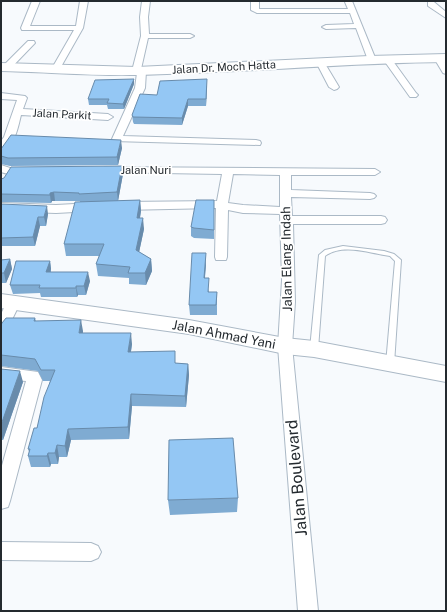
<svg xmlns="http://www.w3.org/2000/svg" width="447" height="612" viewBox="0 0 447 612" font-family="'Public Sans',sans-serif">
  <rect width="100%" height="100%" fill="#f7fafd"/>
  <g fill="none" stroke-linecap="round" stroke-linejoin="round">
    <defs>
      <path id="lane" d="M343,246l41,5 10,3 7,6 -7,104 -1,2h-6l-1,-2 9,-103 -5,-5 -6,-1c-18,-3 -42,-11 -59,1l-7,93 -1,2h-6l-1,-2 9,-94 6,-5z"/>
      <path id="street" d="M32,1h8l-10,25h46l4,-25h8l-5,27 -25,44h-6l-1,-2 23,-40h-52l-1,-2z
        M142,1h8l-2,16 1,17h41l4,2 -4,2h-42l-7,31 5,2 -1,17 -22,48 133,4 4,1 1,2 -1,2 -147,-4 -1,-2 23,-51 2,-15h-4l-1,-2 9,-35 -1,-19z
        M251,1h8v8h89l-3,-7 7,-1 24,59 -4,3 -4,-3 -12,-32 -30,1 -4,-2 4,-2 28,-1 -4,-11h-93l-6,-3z
        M428,2h6l12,10v6l-18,-12z
        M28,41h6l1,2 -26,27h-6l-1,-2 1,-2z
        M438,55l3,1 5,8v10l-3,-1 -9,-15z
        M387,56l3,1 26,36 2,2 -2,2h-6l-27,-38z
        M320,59l4,3 15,25 -2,2 -3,1 -5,-3 -13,-25z
        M1,93l24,3 2,2 -4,11 85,5 5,3 -5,3 -87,-5c-3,12 -6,32 -20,35v-9l3,-4 13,-37 -16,-1z
        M1,165l9,3h18l5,3c-5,6 -24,4 -32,1z
        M105,167l270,2 5,3 -5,3h-84v15l79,3 4,1 2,2 -2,2 -4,1 -79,-2 1,19h89l4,1 2,3 -2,3 -4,1h-88l2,78 -3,44 26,265h-20l-20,-265 4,-66 -2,-66 -37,-1 -15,-3 -1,47 -1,3h-10l-1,-3 1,-49 -93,2 -4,-2 -2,-2 2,-2 4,-2 94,-1 5,-27 -121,-2 -1,-2zM233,174l47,1v32l-37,-2 -15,-2z
        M1,203l55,2 37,-2 4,2 2,2 -2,2 -4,2 -37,2 -55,-2z
        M13,298l5,2 2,3 -14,29 -5,2v-20l7,-14z
        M1,367l37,5 4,8 -32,121 -2,6 -7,2v-40l25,-88 -25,-2z
        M1,542l90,1 7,3 3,6 -3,6 -7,3 -90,-1z"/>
      <path id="secondary" d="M1,294l188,26 96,18 29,3 132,25v16l-132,-25 -29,-3 -96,-20 -188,-26z"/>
      <path id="highway" d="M446,54v8c-103,1 -206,11 -309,13 -45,1 -91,-3 -136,-4v-8l136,4 232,-11z"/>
    </defs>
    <use href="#lane" stroke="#abb9c6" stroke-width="2"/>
    <use href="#street" stroke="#abb9c6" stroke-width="2"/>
    <use href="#secondary" stroke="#abb9c6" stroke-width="2"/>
    <use href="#highway" stroke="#abb9c6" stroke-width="2"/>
    <use href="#lane" fill="#fff" fill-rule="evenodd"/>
    <use href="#street" fill="#fff" fill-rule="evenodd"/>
    <use href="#secondary" fill="#fff" fill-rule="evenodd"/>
    <use href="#highway" fill="#fff" fill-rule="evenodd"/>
  </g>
  <path fill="#7fabd2" d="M134,84l-10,25h-16l-1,-4h-18l-1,-6z
    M207,86l-1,20h-18l-6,19 -48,-1 -1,-2 -1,-7 25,-20z
    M122,148l-4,17 -108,1 -9,-2v-15z
    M122,166l1,8 -5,27 22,-1 1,11 -1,7 4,11 -5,23 12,7 1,12 -6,14 -17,-1v-6l-31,-2 -2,-12 3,-8h-33l-2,-12 16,-42v-1h-28l-1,2 -50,-1v-23z
    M1,204l47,10 -2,12h-6l-5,20h-34z
    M214,210v29l-20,-1 -3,-2v-9z
    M10,259l2,10 -6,14h-5v-23z
    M50,261l1,8v3l39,9 -4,14h-8l-1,2h-36l-1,-4 -27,1 -3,-9z
    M206,263l-1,15 4,14h8v23h-27l-1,-10z
    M35,318l1,3 47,10v2l49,11 -1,8 45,11 12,1 1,11 -3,32 -54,-1 -3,33 -58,1 -4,17h-8l-1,7h-7l-1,3h-19l-3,-11 1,-4 -1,-3 9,-21 13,-47h-7l-5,-10 -37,-5v-41z
    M1,369l22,13 -20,58h-2z
    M238,498l-1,14 -67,3 -2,-15z"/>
  <path fill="#688bab" d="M134,79v5l-10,25 -1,-5z
    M207,79v7l-1,20v-7z
    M188,99v7l-6,19v-7z
    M121,140l1,8 -4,17 -1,-8z
    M122,166l1,8 -5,27 -1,-9z
    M54,192l1,9h-3l-1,2 -1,-8v-2z
    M140,200l1,11 -3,18 -1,-11z
    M47,206l1,8 -2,12 -2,-9z
    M38,217l2,9 -5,20 -2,-9z
    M143,218l1,11 -7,33 -1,-12z
    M206,253v10l-2,25v-10z
    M10,259l2,10 -6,14 -2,-10z
    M151,259l1,12 -6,14 -1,-12z
    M50,261l1,8 -3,11 -2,-8z
    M88,272l2,9 -4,14 -2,-9z
    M76,286l2,9 -1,2 -1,-9z
    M81,320l2,11 -2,13 -2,-11z
    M131,333l1,11 -3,19 -1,-11z
    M188,364l1,11 -3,32 -1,-11z
    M20,371l3,11 -20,58 -2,-7v-8z
    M131,394l1,12 -3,33 -1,-12z
    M68,429l3,11 -4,17 -2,-11z
    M57,445l2,12 -1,7 -3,-11z
    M48,453l3,11 -1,3 -3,-11z"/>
  <path fill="#94c7f4" stroke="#688bab" d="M134,79l-11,25 -16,-1 2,-4h-21l7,-19z
    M207,79l-1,20h-18l-6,19 -49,-1 -1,-2 8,-21 17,1 3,-14z
    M11,135l110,5 -4,17 -109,1 -7,-2v-7z
    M122,166l-5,26 -38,2v-1l-25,-1 -4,1v2l-49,-1v-15l3,-1 7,-11z
    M140,200l-3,18h6l-7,32 15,9 -6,14h-17l2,-6 -34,-3 8,-20h-40l11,-42z
    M196,200h18v30l-20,-2 -3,-1z
    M1,204l46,2 -3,11h-6l-5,20 -32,1z
    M192,253h14l-2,25h5l-1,14h9l-1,13h-27z
    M10,259l-6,14h-3v-13z
    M16,261h34l-4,11h42l-4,14h-8v2h-37l1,-3h-30z
    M6,318h29l-1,3 47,-1 -2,13h52l-3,19 47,-1v12l13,1 -3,32 -54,-2 -3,33 -60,2 -3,17 -8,-1 -2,8h-7l-1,3h-19l2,-7h-2l6,-21h3l7,-31 11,-27h-14l-6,-11 -34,-4v-30l1,-2z
    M1,369l19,2 -19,54z
    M233,438l5,60 -70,2 1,-60z"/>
  <g text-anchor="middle" stroke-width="3.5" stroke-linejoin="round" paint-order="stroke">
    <g font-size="11" fill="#242a2f" stroke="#fff">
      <text transform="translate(224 67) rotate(-3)" y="4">Jalan Dr. Moch Hatta</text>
      <text transform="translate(62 114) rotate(3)" y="4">Jalan Parkit</text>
      <text x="146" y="174">Jalan Nuri</text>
    </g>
    <g font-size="13" fill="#242a2f" stroke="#fff">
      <text transform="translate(286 259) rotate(-91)" y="5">Jalan Elang Indah</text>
      <text transform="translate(224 334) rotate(11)" y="5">Jalan Ahmad Yani</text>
    </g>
    <g font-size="16" fill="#242a2f" stroke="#fff">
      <text transform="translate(296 478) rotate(-95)" y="6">Jalan Boulevard</text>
    </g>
  </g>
  <rect width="447" height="612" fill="none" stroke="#242a2f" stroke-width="4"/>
</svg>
